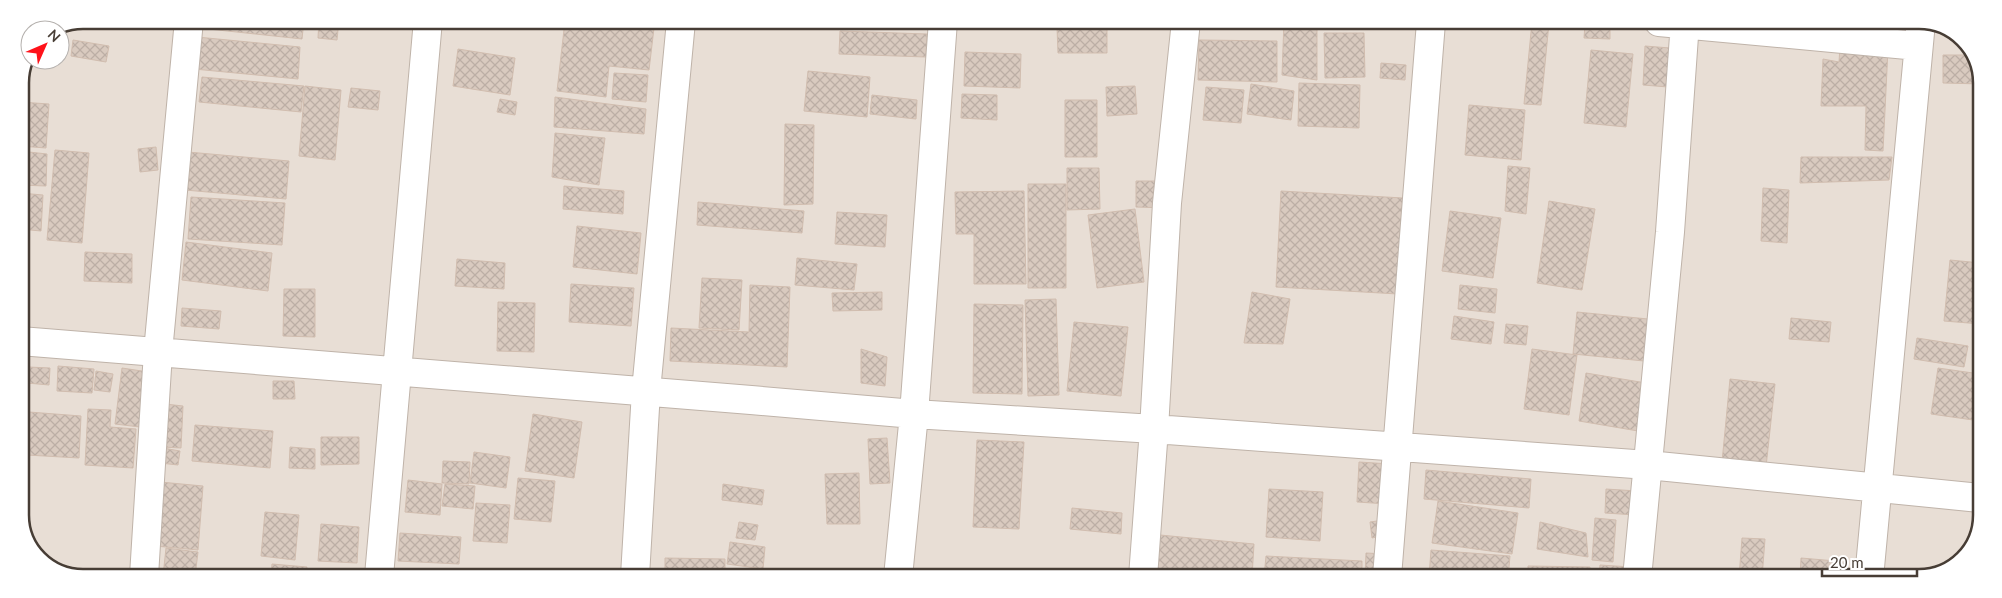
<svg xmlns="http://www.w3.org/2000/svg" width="2002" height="598" viewBox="0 0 2002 598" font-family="Lato,sans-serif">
  <defs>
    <pattern id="building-cross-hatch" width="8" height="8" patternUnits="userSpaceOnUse" patternTransform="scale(1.25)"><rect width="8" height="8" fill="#d9cabf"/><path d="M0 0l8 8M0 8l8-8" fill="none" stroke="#bcaea5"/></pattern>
  </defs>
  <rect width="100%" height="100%" fill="#f4ede7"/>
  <path fill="#e8ded5" d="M83,20l1853,2 31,20 15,36 -2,454 -23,33 -38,13 -1853,-2 -33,-22 -13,-34v-437l10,-24 30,1v-30h-1z"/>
  <path fill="url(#building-cross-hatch)" stroke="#d1bdaf" d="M199,20h105l-2,19 -103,-11z
    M319,20h20l-2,20 -19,-2z
    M565,21h29l60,7 -5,42 -40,-4 -3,31 -49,-6z
    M762,21h49v7l-49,-4z
    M867,21h58v3l-58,-2z
    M1284,21h33v59l-35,-5z
    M1532,22l17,1 -8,82 -17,-1z
    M1585,24l25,1v14l-26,-1z
    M1107,26v27h-49l-1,-26z
    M840,31l87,3 -1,23 -87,-3z
    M1324,33h40l1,44 -40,1z
    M197,37l103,10 -2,32 -104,-10z
    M73,40l36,6 -3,16 -35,-6z
    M1199,40l78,1v41l-79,-2z
    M1645,46l25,2 -2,39 -25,-2z
    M1840,47l48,2 -5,102 -18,-1 1,-44h-45l2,-47 16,3z
    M458,49l57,9 -5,37 -57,-9z
    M1591,50l42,4 -7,73 -42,-4z
    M965,52l56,2 -1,34 -56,-2z
    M1943,55h29l10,23v6l-39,-1z
    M1381,63l25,2 -1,15 -25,-2z
    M808,71l62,6 -3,40 -63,-6z
    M614,73l34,2 -2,27 -34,-3z
    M202,77l102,9 -3,26 -102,-10z
    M1299,83l61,2 -1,43 -61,-2z
    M1251,84l43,7 -3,29 -44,-6z
    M305,86l36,4 -6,70 -36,-4z
    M1135,86l2,28 -30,2 -1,-29z
    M1206,87l38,3 -3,33 -38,-3z
    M351,88l29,3 -2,19 -30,-3z
    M962,94l35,1v25l-36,-2z
    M872,95l45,5 -1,19 -46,-5z
    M555,97l91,12 -2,25 -90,-7z
    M500,99l17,3 -2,13 -18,-3z
    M1065,100h32v57h-32z
    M20,102l29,2 -3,44 -26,-2z
    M1469,105l56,5 -4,50 -56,-5z
    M785,124l29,1 -1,79 -29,1z
    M555,133l50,5 -6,47 -47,-8z
    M156,147l2,23 -18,2 -2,-23z
    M55,150l34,3 -7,90 -35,-3z
    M20,151l27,3 -1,32 -26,-1z
    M188,152l101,9 -3,38 -101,-9z
    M1801,157h91l-3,23 -89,3z
    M1508,166l22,2 -4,46 -21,-3z
    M1067,168h32l1,41 -33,1z
    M1136,181h31v27l-31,-1z
    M1028,184h38v104h-38z
    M564,186l60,5 -1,23 -60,-5z
    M1763,188l26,2 -2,53 -26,-2z
    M1024,191l2,93h-52v-50h-18l-1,-42z
    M1281,191l122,7 -5,96 -122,-7z
    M20,193l23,2 -2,36 -21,-2z
    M191,197l94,6 -3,42 -94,-6z
    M1549,201l46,8 -13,81 -45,-7z
    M698,202l106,9 -2,22 -105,-8z
    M1135,209l9,73 -47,6 -9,-73z
    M1450,211l51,7 -8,60 -51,-7z
    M837,212l50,3 -2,32 -50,-3z
    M577,226l64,7 -4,41 -64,-7z
    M186,242l86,11 -4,38 -86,-11z
    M85,252l47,2v29l-48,-2z
    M797,258l60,6 -3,26 -59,-5z
    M457,259l48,4 -1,26 -49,-3z
    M1950,260l31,3v61l-37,-3z
    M702,278l40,2 -3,50 -40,-2z
    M571,284l63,4 -3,38 -62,-4z
    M750,285l40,2 -3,80 -117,-6 1,-33 78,4z
    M1460,285l37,4 -2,24 -37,-4z
    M284,289h31v48l-32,-1z
    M882,292v18l-49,1 -1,-18z
    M1252,292l38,7 -7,45 -39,-1z
    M1056,299l3,96 -31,1 -3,-96z
    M498,302l37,1 -1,49 -37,-1z
    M974,304l49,1 -1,89 -49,-1z
    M182,308l39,3 -2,18 -38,-3z
    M1577,312l71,7 -4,42 -71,-7z
    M1454,316l40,6 -3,22 -40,-5z
    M1791,318l40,4 -2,20 -40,-3z
    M1074,322l54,5 -7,69 -54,-5z
    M1506,324l22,2 -2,19 -22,-2z
    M1917,338l51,8 -4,21 -50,-8z
    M861,349l26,8 -2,29 -24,-3z
    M1532,349l45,6 -8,60 -45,-6z
    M58,366l36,3 -2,24 -35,-2z
    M28,367l22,1 -1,17 -22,-2z
    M122,368l33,5 -7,55 -33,-4z
    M1938,368l42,6v47l-49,-7z
    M20,369l6,1 -5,71h-1z
    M96,371l17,3 -3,18 -16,-2z
    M1586,373l66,11 -8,48 -65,-11z
    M1730,379l45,5 -9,83 -44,-5z
    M273,381h21l1,18h-22z
    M165,404l18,2 -2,42 -19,-1z
    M88,409l23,1 -1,17 26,2 -3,39 -48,-3z
    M29,412l52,4 -2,42 -52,-3z
    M533,414l49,8 -8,56 -49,-7z
    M195,425l78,6 -3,37 -78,-7z
    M321,437h38v27l-38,1z
    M887,438l3,45 -20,1 -2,-45z
    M977,440l47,2 -5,87 -46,-2z
    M290,447l25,2v20l-26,-1z
    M163,448l17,3 -2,14 -18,-2z
    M474,452l36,5 -4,31 -36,-5z
    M443,461l27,1 -1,22 -27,-1z
    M1359,462l31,2 -2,40 -31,-2z
    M1426,470l105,9 -2,29 -105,-9z
    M859,473l1,51h-33l-2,-50z
    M518,478l37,3 -4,41 -37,-3z
    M408,480l34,4 -2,31 -35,-3z
    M160,482l43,4 -5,64 -43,-4z
    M445,484l30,2 -2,23 -31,-3z
    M723,484l41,6 -2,15 -40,-5z
    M1269,489l54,3 -3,49 -54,-4z
    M1606,489l31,2 -1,24 -31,-2z
    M1438,501l80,12 -6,41 -80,-11z
    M476,503l34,2 -3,38 -34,-2z
    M1072,508l50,5 -1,21 -51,-5z
    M265,512l34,3 -4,45 -34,-4z
    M1595,518l21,2 -3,42 -21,-2z
    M1384,520l2,15 -14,3 -2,-16z
    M739,522l19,3 -3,15 -19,-2z
    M1540,522l46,11 2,24 -51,-8z
    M321,524l38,3 -2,36 -39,-2z
    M400,533l61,4 -2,27 -61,-3z
    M1160,535l94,9 -2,33h-23l-72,-6z
    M1742,538l23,1 -3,39h-23z
    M730,542l35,5 -2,22 -36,-5z
    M166,548l32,4 -3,24h-32z
    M1431,550l79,6 -2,22 -79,-1z
    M1366,553l19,1 -1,23h-19z
    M1266,556l96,5v16h-98z
    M665,558l60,1v18l-60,-1z
    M1801,558l46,4 -1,16h-46z
    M272,564l35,3 -1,9h-35z
    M1600,565l31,2v11h-32z
    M1528,566l62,1 -1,11h-61z
    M727,574l29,3h-30z
    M1037,574l34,1v2h-34z
    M1724,575v3h-20v-2z"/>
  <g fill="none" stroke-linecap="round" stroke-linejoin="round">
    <defs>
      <path id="minor" d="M1659,22l259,24
        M20,341l731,59 163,14 240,15 494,36 332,33
        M144,576l14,-224 31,-332
        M379,576l49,-556
        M635,576l11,-185 35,-370
        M898,577l16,-163 29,-393
        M1143,577l11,-148 13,-226 19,-182
        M1387,577l44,-555
        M1637,578l33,-346 15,-210
        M1869,578l52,-556"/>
    </defs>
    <use href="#minor" stroke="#bfb3a9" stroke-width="30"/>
    <use href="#minor" stroke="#fff" stroke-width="28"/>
  </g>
  <path d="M0 0H2002V598H0ZM83 29H1919A54 54 0 0 1 1973 83V515A54 54 0 0 1 1919 569H83A54 54 0 0 1 29 515V83A54 54 0 0 1 83 29Z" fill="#fff" fill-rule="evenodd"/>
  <path fill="none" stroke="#473d35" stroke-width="2.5" d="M83 29H1919A54 54 0 0 1 1973 83V515A54 54 0 0 1 1919 569H83A54 54 0 0 1 29 515V83A54 54 0 0 1 83 29Z"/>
  <g transform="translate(45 45) rotate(45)"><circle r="24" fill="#ffffff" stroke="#b5b1ae"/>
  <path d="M0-4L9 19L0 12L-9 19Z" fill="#ff121a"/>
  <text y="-8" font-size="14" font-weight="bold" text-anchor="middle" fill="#473d35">N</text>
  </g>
  <path d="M1822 568v8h95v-8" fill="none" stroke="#473d35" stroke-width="2.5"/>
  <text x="1830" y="568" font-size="15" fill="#473d35" stroke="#ffffff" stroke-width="4" paint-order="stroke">20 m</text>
</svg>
